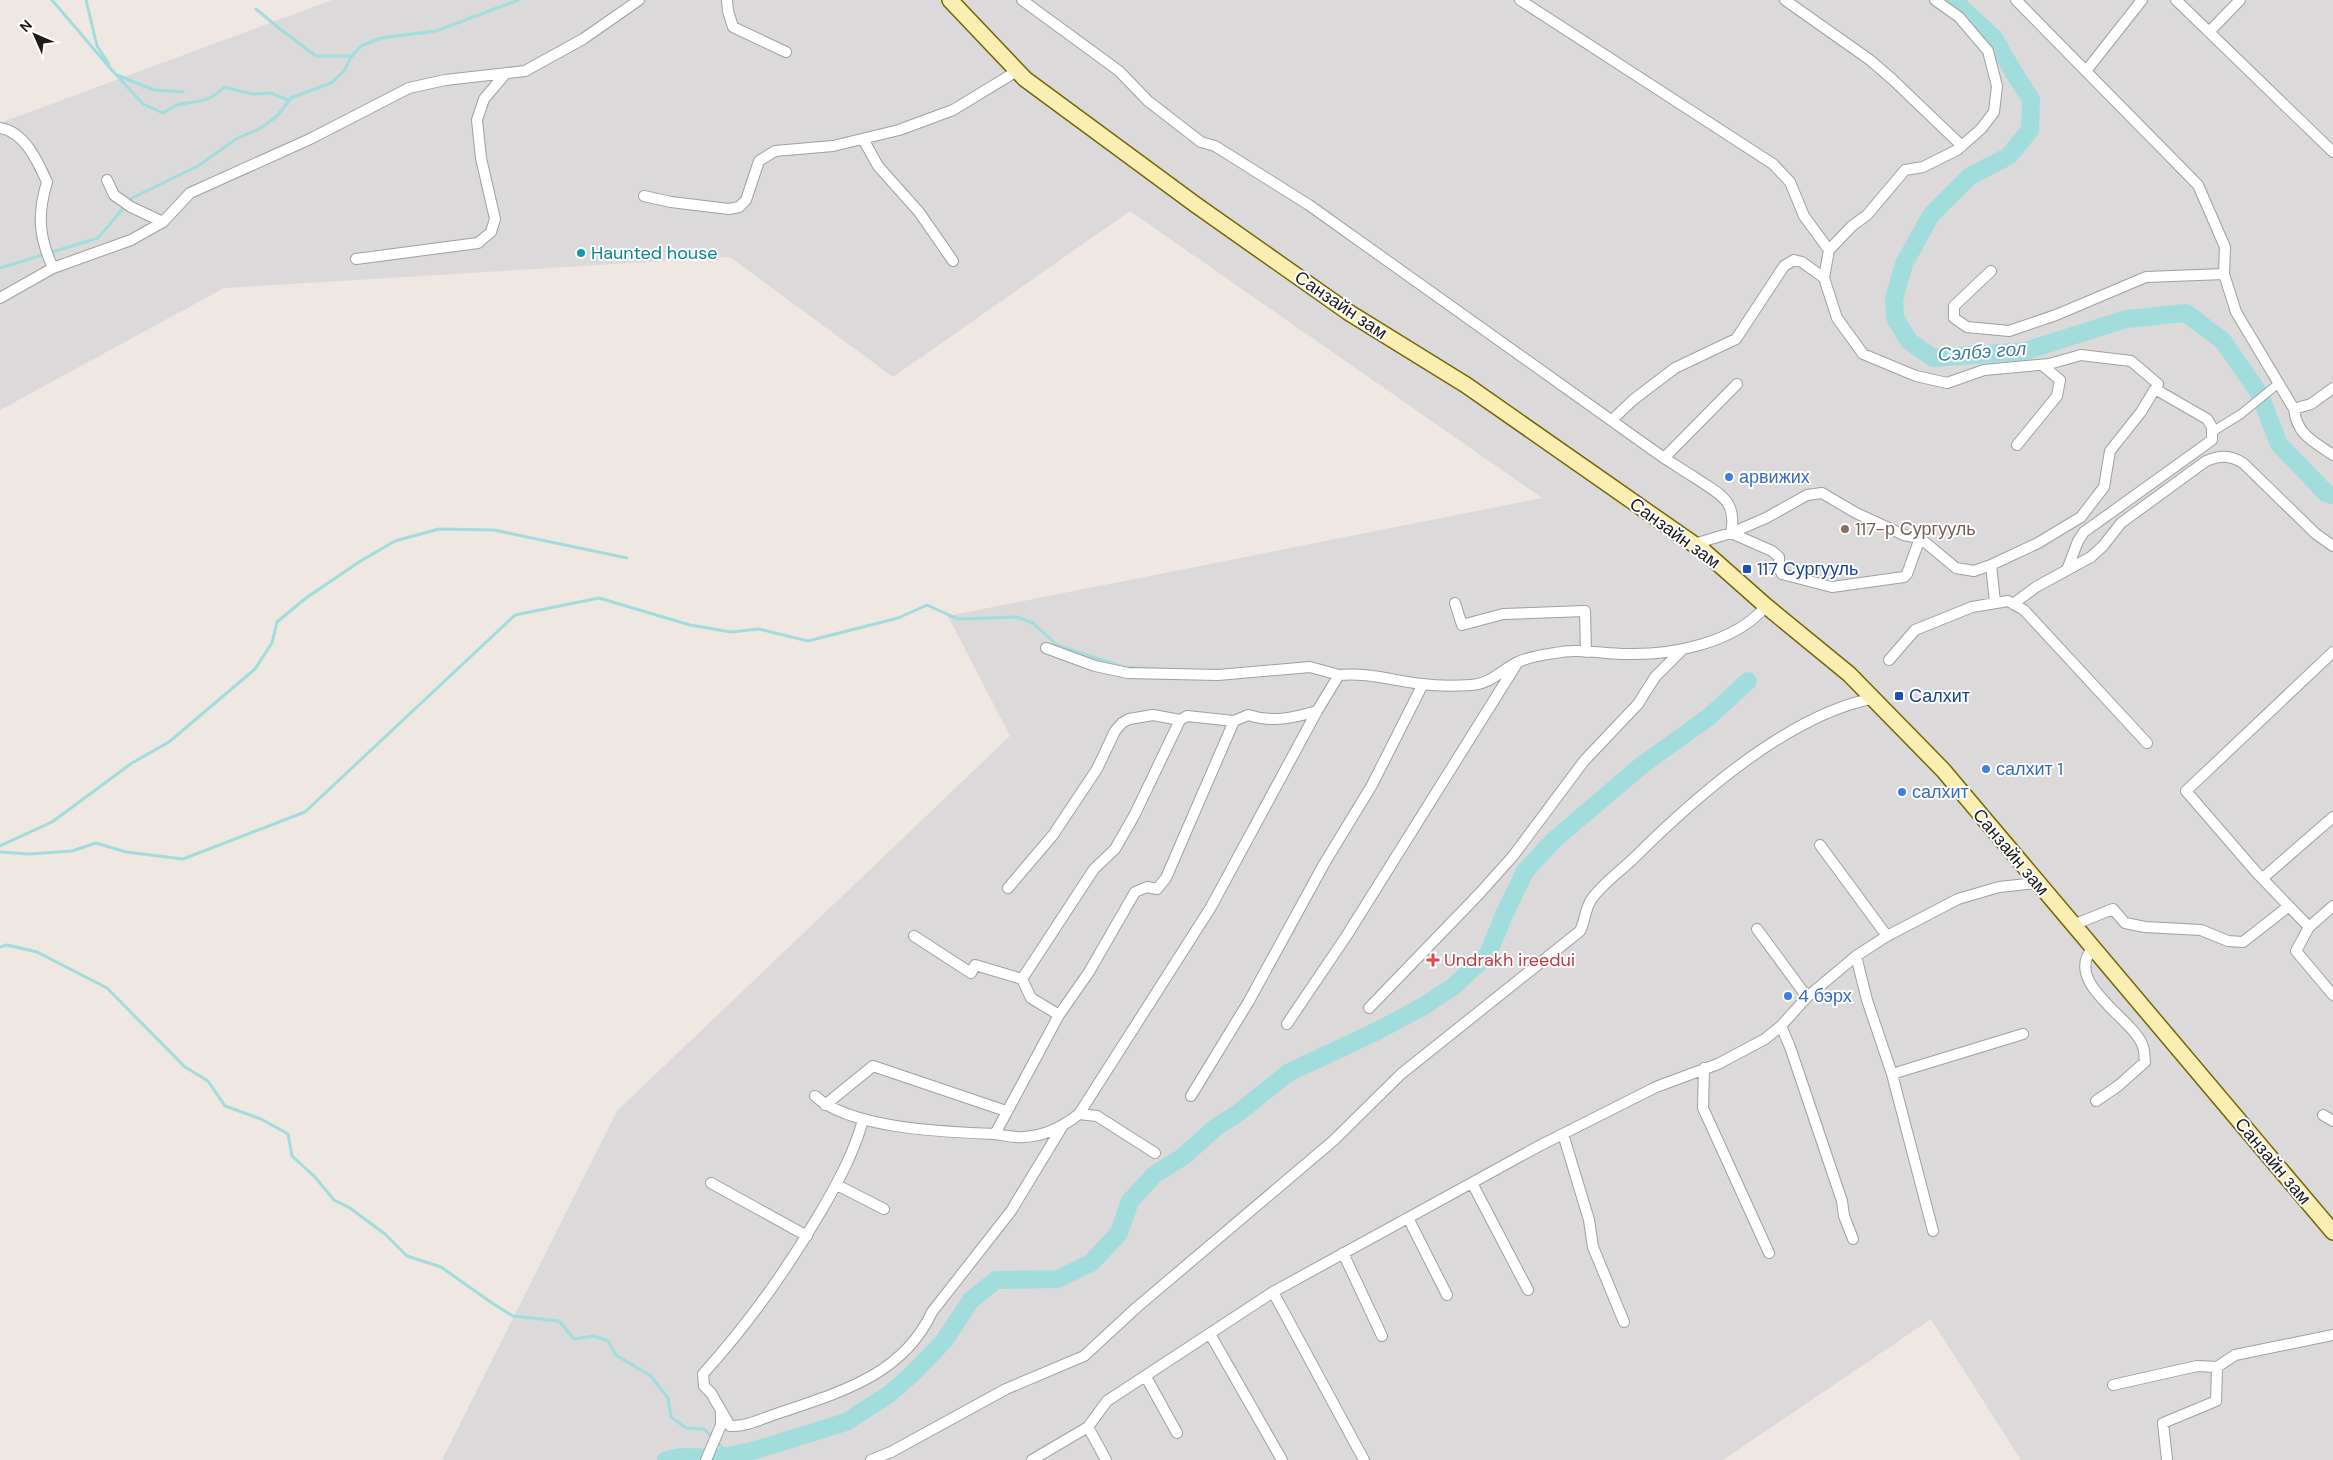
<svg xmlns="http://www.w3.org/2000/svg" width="2333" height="1460" viewBox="0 0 2333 1460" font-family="'DM Sans',sans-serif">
  <rect width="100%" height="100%" fill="#eee7e2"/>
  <path fill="#dbd9da" d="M332,0h2001v1460h-312l-90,-141 -208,141h-1281l175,-349 393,-375 -62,-120 594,-118 -412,-287 -237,166 -163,-120 -506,31 -224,122v-287z"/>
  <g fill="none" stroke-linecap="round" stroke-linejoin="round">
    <path stroke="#a1dddd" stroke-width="3" d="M52,0l58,68 33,36 20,9c4,-2 9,-6 14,-8 19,-5 31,-1 47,-18l29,7 18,-1 17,7
      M86,0l11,46 12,18
      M256,9l24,20 36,27h36
      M117,75l37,15 29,2
      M0,268l98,-30 34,-40 66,-32 38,-27 25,-11 16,-12 14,-18 40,-15 13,-12 7,-14 10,-11 20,-8 55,-7 82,-31
      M0,846l52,-24 80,-59 37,-21 86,-73 17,-26 5,-21 29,-24 53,-36 36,-21 44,-12 55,1 133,28
      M0,852l29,2 43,-3 24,-8 30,9 57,7 122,-47 210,-197 84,-17 91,27 41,7 28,-3 49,12 90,-23 29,-13 31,14 59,-2 16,6 24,22 66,22 33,2
      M0,947l7,-2 30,7 70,36 78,79 23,14 17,25 36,13 27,15 4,22 23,21 19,23 16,8 35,26 22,22 34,11 51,36 21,13 46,5 15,18 20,-3 14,5 8,14 35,21 17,22 3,19 15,11 18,1 27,27"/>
    <path stroke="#a1dddd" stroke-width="18" d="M1953,0l41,38 20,35 17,26 -1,31 -21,26 -39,20 -39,39 -27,49 -10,35 1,19 14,23 24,17 92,-7 101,-32 60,-6 37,28 36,52 20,51 47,49 7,2
      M666,1460l15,-3 38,1 37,-8 90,-28 42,-27 22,-19 34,-35 27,-41 25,-20 62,-1 33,-16 28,-30 11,-32 24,-26 30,-19 31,-28 23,-15 50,-40 89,-42 45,-24 32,-21 34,-32 16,-39 21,-44 29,-31 88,-75 68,-49 38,-35"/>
    <defs>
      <path id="pedestrian" d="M2212,432l29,-18 38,-31"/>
      <path id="minor" d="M727,0l1,11 5,16 53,25
        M1022,0l97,71 29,30 53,41 14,4 94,59 355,253
        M1520,0l253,164 17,18 14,34 25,34
        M1785,0l85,60 22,19 70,67
        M2016,0l182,185 27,62 -1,27 12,38 58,97 17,-5 22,-16
        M2176,0l157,152
        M2209,32l31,-32
        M2086,71l56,-71
        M0,128c25,4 38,34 47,54 -10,33 -8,55 6,86
        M863,139l15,27 41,46 34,49
        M107,180l7,15 17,12 32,15
        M644,196l27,6 58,7 10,-2 7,-7 13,-39 16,-10 58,-5 66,-16 54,-20 64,-39
        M356,259l122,-16 13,-11 4,-13 -14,-61 -4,-38 7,-21 22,-26
        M1991,271l-37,35v12l13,9 42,4 47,-16 90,-38 78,-3
        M0,298l53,-30 78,-28 32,-18 27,-29 120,-54 99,-51 36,-8 80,-9 58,-32 56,-39
        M1737,384l-73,74c10,6 20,13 30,19 23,16 44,22 37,56l41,18 7,6v11l3,6 50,13 72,-10 3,-3 13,-36
        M2294,409c3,26 19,32 39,46
        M1612,420l21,-20 42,-32 61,-29 48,-73 10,-6 8,2 22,16
        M2017,445l40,-49 3,-16 -18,-15
        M1694,544l37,-11 35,-15 41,-23 15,-2 34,20 48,22 16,3 36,30 18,3 17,-6 47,-22 43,-26 23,-30 6,-36 31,-39 17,-28 -27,-23 -50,-6 -32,9 -65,6 -37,13 -31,-7 -53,-22 -26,-36 -13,-40 5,-28 23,-24 15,-11 38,-45 18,-3 34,-17 24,-21 13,-17 3,-26 -9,-35 -29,-34 -24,-17
        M1991,565l4,37
        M2067,570l24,-13 12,-11 18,-23 85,-62c14,-6 24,-6 37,2l73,71 17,12
        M1455,603l7,22 41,-11 82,-3 1,41
        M2013,604l23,-17 31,-17 11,-29 6,-9 128,-92v-13l-5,-8 -52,-30
        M1046,648l49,18 33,7 90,2 92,-8 29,8
        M2333,652l-147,139 70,81 53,55 -13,24 37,44
        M1889,660l26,-30 57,-23 36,-6 16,9 123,133
        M1820,845l67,91
        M2263,878l70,-61
        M1008,888l45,-53 44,-66 18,-38 7,-8 7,-4 24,-4 27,5 7,-4 47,5 14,-6c25,8 45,3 69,-4
        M2073,925l40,-16 12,14 20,4 56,3 27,11 15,1 46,-36
        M2309,927l24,-21
        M1757,929l50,68
        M914,936l57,37 4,-8 47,14
        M2092,949c-29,35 44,71 51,98 2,4 1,10 2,15l-27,24 -22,15
        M1856,956l11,44 25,74 41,157
        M1369,1008l110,-114 34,-38 71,-95 54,-57 17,-27 26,-26
        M1059,1015l-28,-17 -9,-19 72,-110 21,-20 20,-35 45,-94
        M1287,1024l60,-89 169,-270
        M1781,1026l9,21 52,154 2,15 9,23
        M1704,1068l-1,40 66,145
        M1892,1074l131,-40
        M815,1096c36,33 131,36 179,38 10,1 20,4 30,3 21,-1 40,-11 55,-23l132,-207 106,-196 22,-36c28,-3 55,6 83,9 15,2 33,2 49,1 20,-1 30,-15 47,-23 10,-5 25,-7 37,-9 23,-5 48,1 72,1 46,1 108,-11 139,-48
        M1191,1096l58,-95 75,-137 48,-79 51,-101
        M825,1105l48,-39 133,45
        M1079,1114l18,2 58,37
        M2323,1115l10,6
        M863,1120c-9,33 -26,64 -43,93 -35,60 -71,110 -117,161l1,12 7,7 19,33c18,1 37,-10 55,-15 59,-20 119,-38 147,-99l79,-101 51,-84
        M995,1134l64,-119 30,-43 46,-80 12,-5 10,2 9,-11 68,-157
        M1563,1134l26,86 4,27 31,75
        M711,1183l96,53
        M1472,1183l56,107
        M837,1185l47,24
        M1408,1218l39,77
        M1343,1253l39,83
        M1273,1292l91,168
        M1210,1334l72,126
        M1146,1377l31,56
        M2113,1385l84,-19 20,1
        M1088,1427l18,33
        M706,1460l15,-35v-13
        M871,1460l20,-8 115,-63 78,-33 52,-48 197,-167 68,-67 179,-143c5,-9 5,-22 11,-31 10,-15 28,-28 41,-40 61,-61 156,-146 243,-162
        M1032,1460l56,-33 19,-26 166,-109 266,-146 117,-59 62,-23 47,-25 16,-13 26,-29 49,-41 31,-20 71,-37 41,-12 38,-4
        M2167,1460l-4,-37 53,-22 1,-34 18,-12 98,-20"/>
      <path id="secondary" d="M950,0l75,79 171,126 152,107 118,73 239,167 61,54 83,68 94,96 390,462"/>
    </defs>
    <use href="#pedestrian" stroke="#a0a0a0" stroke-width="10"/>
    <use href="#minor" stroke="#a0a0a0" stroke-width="12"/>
    <use href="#secondary" stroke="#746703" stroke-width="18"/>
    <use href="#pedestrian" stroke="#fff" stroke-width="8"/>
    <use href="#minor" stroke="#fff" stroke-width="10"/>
    <use href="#secondary" stroke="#faeeb3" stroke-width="15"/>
  </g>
  <circle fill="#0f9aa8" stroke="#fff" stroke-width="2" cx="581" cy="253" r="5"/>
  <g fill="#3f7fe0" stroke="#fff" stroke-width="2">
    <circle cx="1729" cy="477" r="5"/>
    <circle cx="1986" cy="769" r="5"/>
    <circle cx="1902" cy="792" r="5"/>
    <circle cx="1788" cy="996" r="5"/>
  </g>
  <circle fill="#8d6e63" stroke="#fff" stroke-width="2" cx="1845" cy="529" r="5"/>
  <g fill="#1a4fb4" stroke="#fff" stroke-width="2">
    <rect x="1742" y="564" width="10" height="10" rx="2.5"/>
    <rect x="1894" y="691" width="10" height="10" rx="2.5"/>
  </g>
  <path fill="#e0444e" stroke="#fff" stroke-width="2" d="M1430.5 952.5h5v5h5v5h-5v5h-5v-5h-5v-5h5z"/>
  <g text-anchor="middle" stroke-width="4" stroke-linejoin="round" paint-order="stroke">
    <g font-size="18" fill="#0d838f" stroke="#fff" text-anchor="start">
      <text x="591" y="259">Haunted house</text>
    </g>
    <g font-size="18" fill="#1c1c1c" stroke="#fff">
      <text transform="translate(1341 305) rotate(34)" y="6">Санзайн зам</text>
      <text transform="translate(1675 533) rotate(36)" y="6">Санзайн зам</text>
      <text transform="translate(2011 852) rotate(50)" y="6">Санзайн зам</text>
      <text transform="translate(2273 1161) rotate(50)" y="6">Санзайн зам</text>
    </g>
    <g font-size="18" fill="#366cbe" stroke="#fff" text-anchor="start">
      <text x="1739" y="483">арвижих</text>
      <text x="1996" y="775">салхит 1</text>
      <text x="1912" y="798">салхит</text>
      <text x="1798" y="1002">4 бэрх</text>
    </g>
    <g font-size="18" fill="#785e54" stroke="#fff" text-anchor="start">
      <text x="1855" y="535">117-р Сургууль</text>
    </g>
    <g font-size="18" fill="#164399" stroke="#fff" text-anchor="start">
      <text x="1757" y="575">117 Сургууль</text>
      <text x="1909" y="702">Салхит</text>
    </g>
    <g font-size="18" fill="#be3a42" stroke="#fff" text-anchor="start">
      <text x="1444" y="966">Undrakh ireedui</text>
    </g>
    <g font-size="19" font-style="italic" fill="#407e96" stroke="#fff">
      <text transform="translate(1982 351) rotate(-4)" y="7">Сэлбэ гол</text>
    </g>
  </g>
  <g transform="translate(35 35) rotate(315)" stroke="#ffffff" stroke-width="4" paint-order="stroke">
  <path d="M0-4L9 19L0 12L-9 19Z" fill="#1c1c1c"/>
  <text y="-8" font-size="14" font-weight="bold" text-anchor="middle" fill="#1c1c1c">N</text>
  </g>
</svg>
